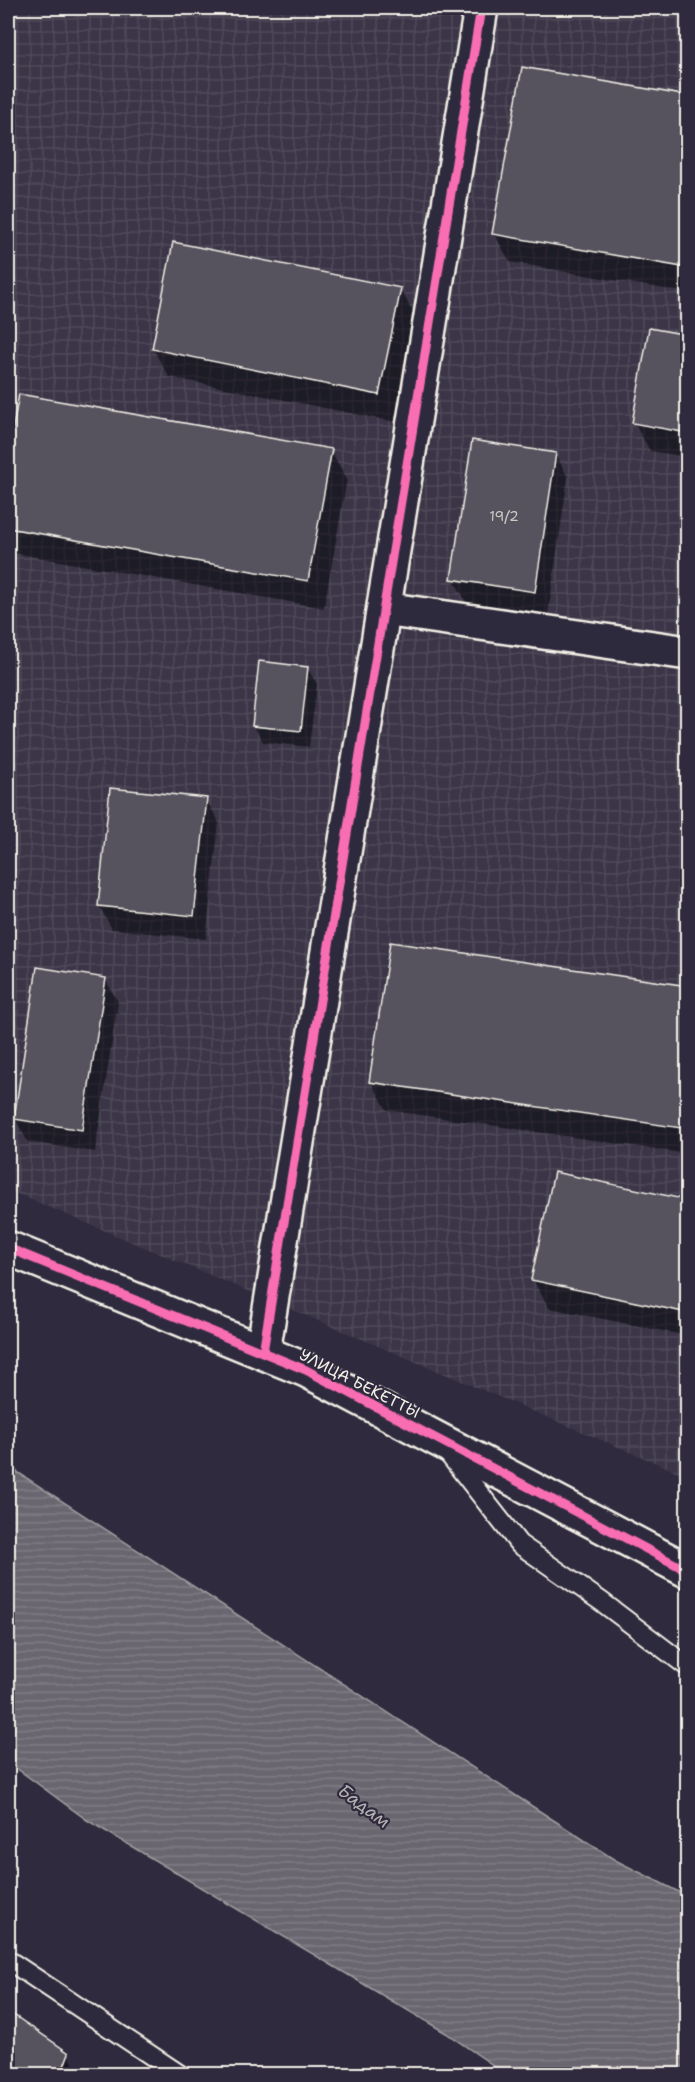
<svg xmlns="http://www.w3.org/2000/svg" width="695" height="2082" viewBox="0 0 695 2082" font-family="'Shantell Sans',sans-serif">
  <defs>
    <pattern id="industrial-grid" width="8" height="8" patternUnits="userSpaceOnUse" patternTransform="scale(1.5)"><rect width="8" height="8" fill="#3b3647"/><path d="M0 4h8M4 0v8" fill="none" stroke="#4e4a59"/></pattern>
    <pattern id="water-rules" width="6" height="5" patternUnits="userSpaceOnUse" patternTransform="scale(1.5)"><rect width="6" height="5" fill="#6a6670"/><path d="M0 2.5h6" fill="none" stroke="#807c84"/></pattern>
  </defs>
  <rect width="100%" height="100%" fill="#2f2a3d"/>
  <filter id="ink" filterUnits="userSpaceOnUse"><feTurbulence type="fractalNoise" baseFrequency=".0167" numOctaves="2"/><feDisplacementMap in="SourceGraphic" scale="12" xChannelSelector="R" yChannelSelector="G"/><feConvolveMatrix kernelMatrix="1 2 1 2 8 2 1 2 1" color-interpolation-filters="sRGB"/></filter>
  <g filter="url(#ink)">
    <path fill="url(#industrial-grid)" d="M8,8h679v1468l-679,-286z"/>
    <path fill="url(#water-rules)" stroke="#a19ea0" stroke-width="1.5" d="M8,1466l607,394 72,36v178h-181l-60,-41 -359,-213 -79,-58z"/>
    <path fill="#0007" d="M688,97v196l-178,-31 -16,-28z
      M400,289l16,28 -21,105 -226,-45 -16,-28z
      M688,336v121l-38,-6 -16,-28z
      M8,433l323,18 16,28 -23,129 -316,-56z
      M555,454l13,23 -20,137 -82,-12 -13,-23z
      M307,668l10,16 -8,63 -46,-5 -10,-17z
      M206,799l13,23 -13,117 -94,-10 -13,-23z
      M105,979l13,23 -23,150 -67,-10 -13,-23z
      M688,988v166l-301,-44 -16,-28z
      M688,1202v134l-139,-28 -16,-28z
      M8,2013l60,41 11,20h-71z"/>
    <path fill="#56525f" stroke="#f4f1e8" stroke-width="1.5" d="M522,67l166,29v172l-196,-34z
      M173,242l228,46 -22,107 -227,-46z
      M649,328l39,7v98l-56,-10z
      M19,394l313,55 -24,132 -300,-53v-96l4,1z
      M472,440l84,13 -21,139 -84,-13z
      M259,661l49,6 -7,64 -49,-5z
      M110,788l97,10 -13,118 -96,-10z
      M390,942l298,44v143l-319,-47z
      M37,967l69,11 -24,152 -68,-11z
      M554,1172l134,28v113l-157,-33z
      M8,2011l61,42 -8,21h-53z"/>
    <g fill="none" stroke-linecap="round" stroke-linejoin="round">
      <defs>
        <path id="service" d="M447,1452l72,92 83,58 86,65
          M8,1960l171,114"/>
        <path id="minor" d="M384,609l304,44
          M263,1352l218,-1344"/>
        <path id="tertiary" d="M8,1248l298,122 382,201"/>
      </defs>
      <use href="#service" stroke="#f4f1e8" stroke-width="22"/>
      <use href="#minor" stroke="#f4f1e8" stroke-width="38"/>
      <use href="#tertiary" stroke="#f4f1e8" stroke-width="38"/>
      <use href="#service" stroke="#2f2a3d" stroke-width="18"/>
      <use href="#minor" stroke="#2f2a3d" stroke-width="33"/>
      <use href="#tertiary" stroke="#2f2a3d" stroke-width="33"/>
      <defs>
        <path id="cycleway" d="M8,1248l298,122 382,201
          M263,1352l218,-1344"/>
      </defs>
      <use href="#cycleway" stroke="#2f2a3d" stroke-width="13"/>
      <use href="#cycleway" stroke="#f96db3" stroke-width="9"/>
    </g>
  </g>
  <g text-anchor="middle" stroke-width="4.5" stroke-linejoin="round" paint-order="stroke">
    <g font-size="14" fill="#ccc9c6">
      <text x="504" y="521">19/2</text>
    </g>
    <g font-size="16" fill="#f4f1e8" stroke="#2f2a3d">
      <text transform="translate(360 1383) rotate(27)" y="6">УЛИЦА БЕКЕТТЫ</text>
    </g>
    <g font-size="18" font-style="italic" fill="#b6b2b2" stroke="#2f2a3d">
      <text transform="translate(364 1806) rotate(37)" y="6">Бадам</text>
    </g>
  </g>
  <rect width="695" height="2082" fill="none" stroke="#2f2a3d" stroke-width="30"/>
  <rect x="15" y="15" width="665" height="2052" fill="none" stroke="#f4f1e8" stroke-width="2" filter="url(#ink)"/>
</svg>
